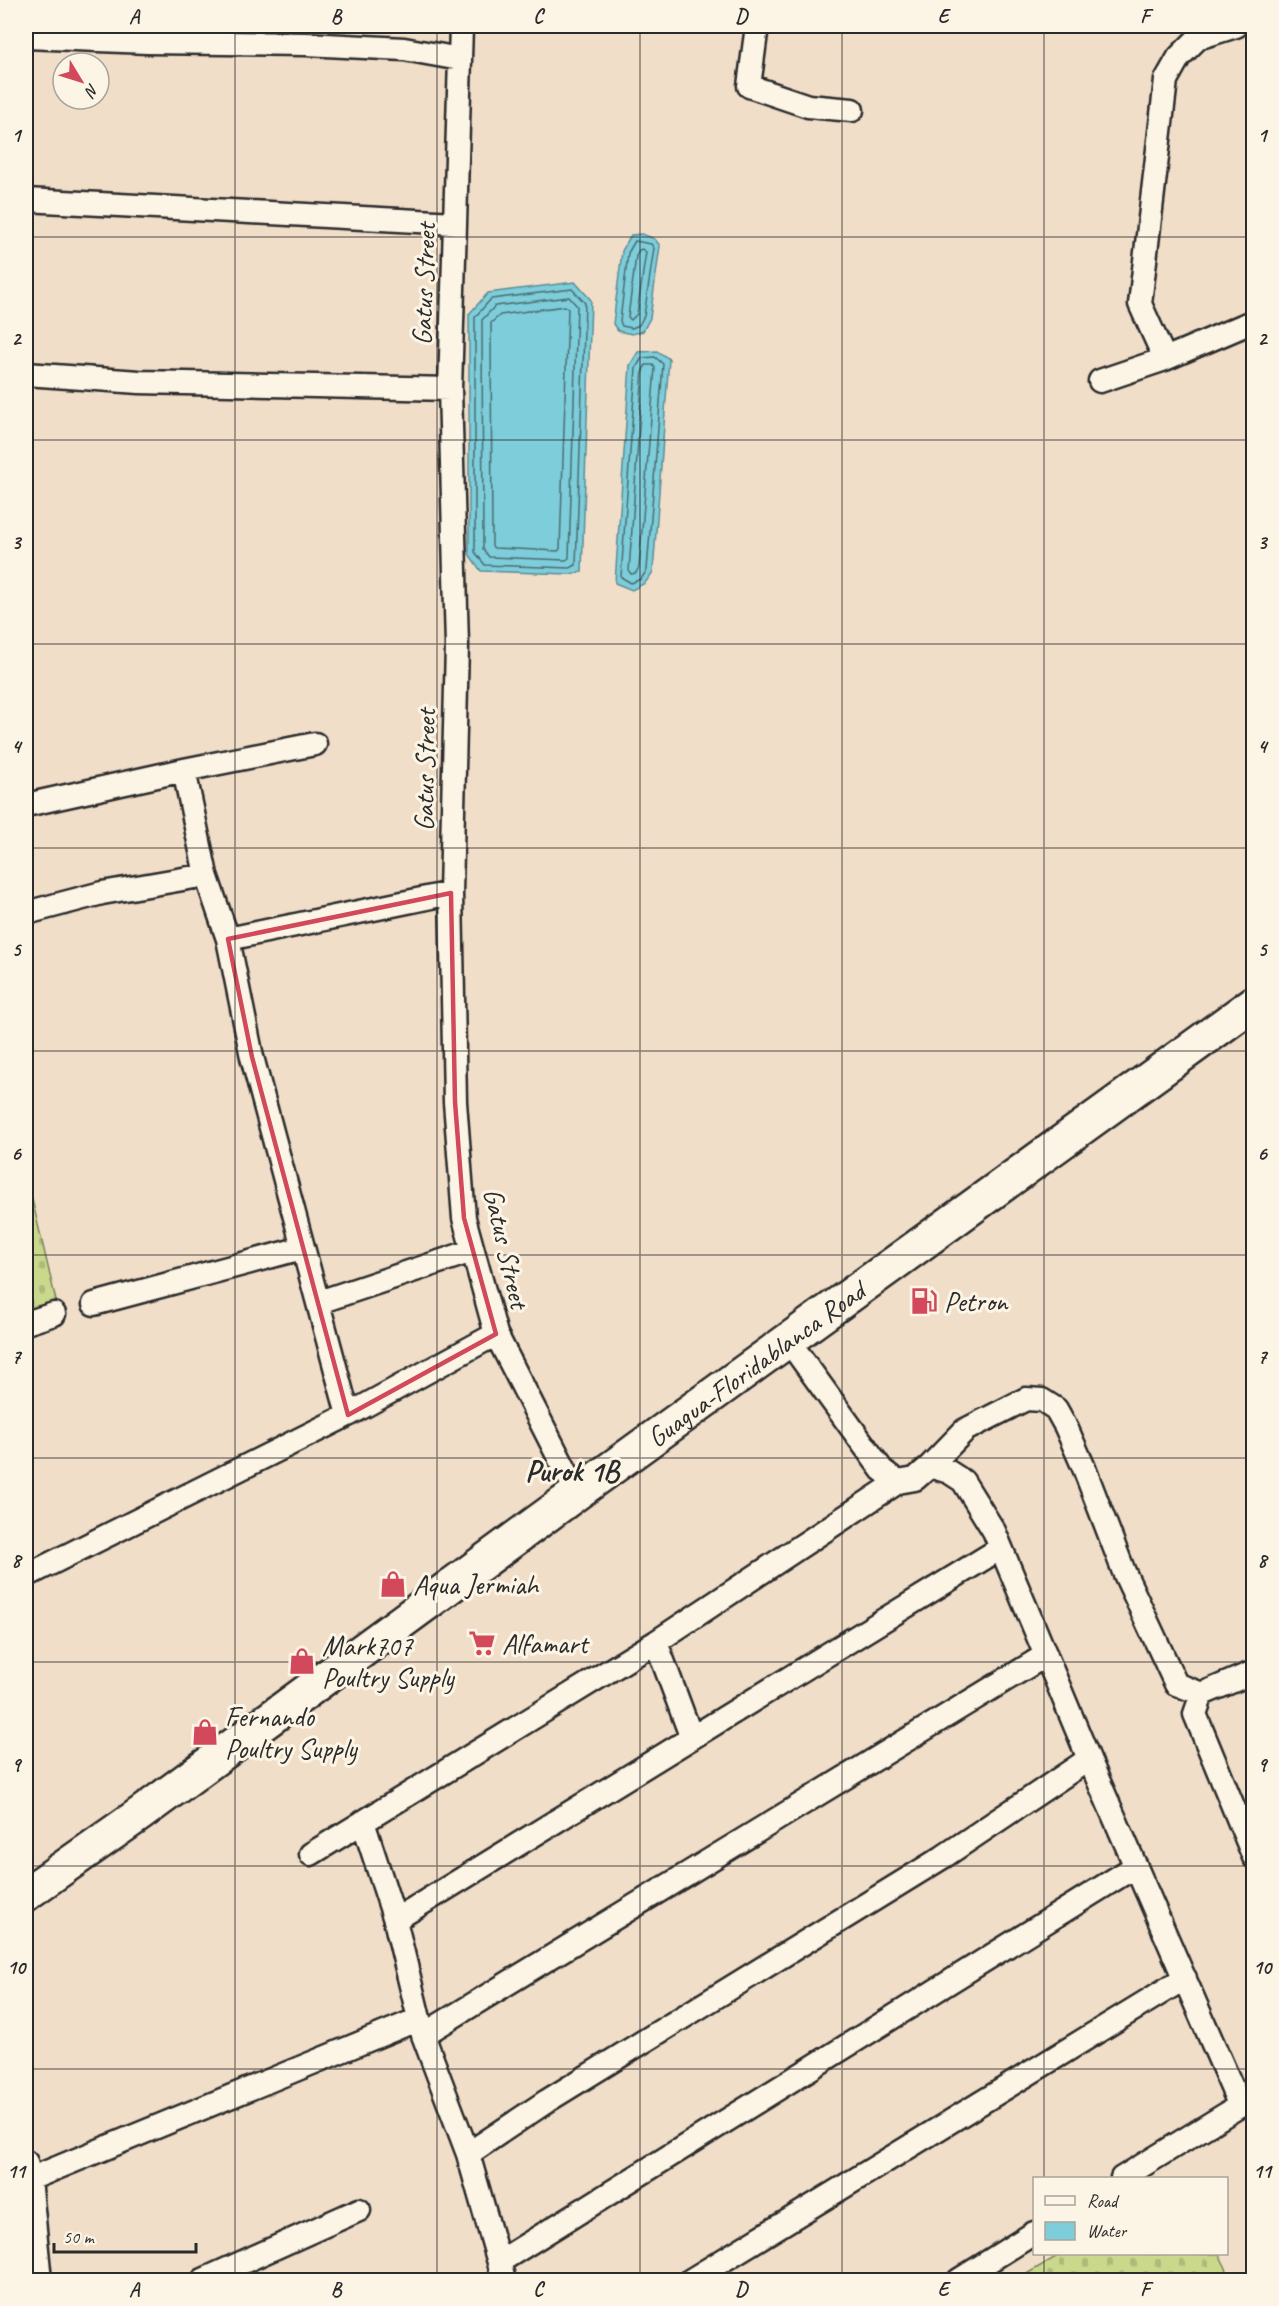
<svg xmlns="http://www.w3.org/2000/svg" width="1279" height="2306" viewBox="0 0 1279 2306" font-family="Caveat,sans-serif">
  <defs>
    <pattern id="cemetery-stones" width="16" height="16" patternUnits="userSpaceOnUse" patternTransform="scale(1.5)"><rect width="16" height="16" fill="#cad88c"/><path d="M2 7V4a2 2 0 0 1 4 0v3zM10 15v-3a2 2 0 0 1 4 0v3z" fill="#aeba79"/></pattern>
  </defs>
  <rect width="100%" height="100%" fill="#f1dec9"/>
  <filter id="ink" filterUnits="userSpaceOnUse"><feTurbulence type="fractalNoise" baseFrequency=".0167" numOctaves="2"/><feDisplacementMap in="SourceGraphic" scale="12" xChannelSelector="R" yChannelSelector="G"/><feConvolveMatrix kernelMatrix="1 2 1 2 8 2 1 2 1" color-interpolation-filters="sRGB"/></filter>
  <g filter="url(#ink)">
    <path fill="url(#cemetery-stones)" stroke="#7a825c" stroke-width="1.5" d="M26,1174l32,135 -32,10z
      M1061,2254h158l13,26h-216z"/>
    <path fill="#7dcdda" stroke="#5c8c94" stroke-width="1.5" d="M642,234l13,5 5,7 -10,72 -7,13 -11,3 -14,-3 -5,-7 9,-73 9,-16z
      M575,282l16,18 -9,272 -12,2 -89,-3 -12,-17v-240l19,-21z
      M657,351l12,8 -16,213 -8,11 -13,7 -17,-7 15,-218 8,-13z"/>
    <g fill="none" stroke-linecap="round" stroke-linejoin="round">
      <path stroke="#4c6c71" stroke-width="1.5" d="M635,241l16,3 3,4 -10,68 -5,9 -7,3 -10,-2 -2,-5 8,-68z
        M642,249l4,3 -9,62 -6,6 -3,-3 8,-61 3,-6z
        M572,289l13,14 -9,262 -6,3 -85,-3 -10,-13v-235l16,-18z
        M569,297l8,9 -8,252 -3,2 -77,-3 -6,-8 -1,-229 13,-14z
        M565,306l3,3 -8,240 -2,2 -64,-3 -2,-2 -1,-223 9,-8z
        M655,357l8,7 -16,206 -6,9 -10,4 -10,-6 15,-209 6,-10z
        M653,365l2,3 -16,199 -3,6 -5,1 -2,-3 14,-201 3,-5z"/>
      <defs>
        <path id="street" d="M461,26l-11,363 7,256 -6,248 4,209 9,116 32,116 81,159
          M757,26l-8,60 59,20 44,4
          M26,37l121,5 159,2 98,5 56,10
          M26,200l429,23
          M1165,359l-25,-55 26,-224 13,-23 19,-19 38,-12
          M26,374l113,8 311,7
          M1100,381l65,-22 89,-38
          M184,770l22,105 22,64
          M26,805l158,-35 131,-26
          M26,913l76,-20 104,-18
          M319,1302l153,-51
          M94,1304l208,-56
          M26,1323l28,-9
          M788,1340l94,130 16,12 17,-3 15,-13 19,6 14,9 31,50 95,228 151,347
          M348,1415l-96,-358 -24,-118 223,-46
          M930,1466l35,-36 61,-31 16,1 14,9 10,18 18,41 40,104 52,112 26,10 -7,20 59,143
          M26,1576l322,-161 148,-81
          M656,1642l35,94
          M1202,1694l52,-22
          M363,1822l32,98 28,115 45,119 36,126
          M311,1854l345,-212 242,-160
          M395,1920l606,-372
          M423,2035l623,-380
          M468,2154l79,-53 396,-244 146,-98
          M26,2162l4,17 10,101
          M1122,2178l129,-79
          M30,2179l389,-160
          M499,2262l637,-396
          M203,2280l156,-70
          M691,2280l494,-302
          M959,2280l75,-47"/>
        <g id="primary">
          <path id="s1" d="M26,1894l114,-80 437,-321 677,-490"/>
        </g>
      </defs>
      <use href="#street" stroke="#2b2b2b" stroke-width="27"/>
      <use href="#primary" stroke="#2b2b2b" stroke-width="38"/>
      <use href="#street" stroke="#fcf5e5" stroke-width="22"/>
      <use href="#primary" stroke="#fcf5e5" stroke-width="33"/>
    </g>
  </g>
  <path fill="none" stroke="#d1495b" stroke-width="4.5" stroke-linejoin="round" d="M451,893l4,209 9,116 32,116 -148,81 -96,-358 -24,-118z"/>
  <path fill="none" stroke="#2b2b2b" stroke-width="1.5" stroke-opacity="0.55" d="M235,26v2254M437,26v2254M640,26v2254M842,26v2254M1044,26v2152M26,237h1228M26,440h1228M26,644h1228M26,848h1228M26,1051h1228M26,1255h1228M26,1458h1228M26,1662h1228M26,1866h1228M26,2069h1228M1044,2254v26"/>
  <defs>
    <symbol id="fuel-bare" viewBox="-9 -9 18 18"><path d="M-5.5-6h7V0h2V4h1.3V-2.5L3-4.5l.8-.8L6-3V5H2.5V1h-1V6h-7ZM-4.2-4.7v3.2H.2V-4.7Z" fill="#d1495b" stroke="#fcf5e5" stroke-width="2.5" paint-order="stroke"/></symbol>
    <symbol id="shop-bare" viewBox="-9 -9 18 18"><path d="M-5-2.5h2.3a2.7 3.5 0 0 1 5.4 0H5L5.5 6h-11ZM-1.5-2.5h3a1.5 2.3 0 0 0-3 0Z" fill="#d1495b" stroke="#fcf5e5" stroke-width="2.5" paint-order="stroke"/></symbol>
    <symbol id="supermarket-bare" viewBox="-9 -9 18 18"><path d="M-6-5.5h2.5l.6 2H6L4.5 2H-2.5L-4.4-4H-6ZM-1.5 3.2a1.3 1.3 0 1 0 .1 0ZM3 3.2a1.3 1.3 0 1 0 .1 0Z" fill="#d1495b" stroke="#fcf5e5" stroke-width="2.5" paint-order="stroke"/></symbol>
  </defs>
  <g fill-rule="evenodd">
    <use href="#fuel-bare" x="905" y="1282" width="38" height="38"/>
    <use href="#shop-bare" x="374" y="1565" width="38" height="38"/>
    <use href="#supermarket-bare" x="463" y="1624" width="38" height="38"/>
    <use href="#shop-bare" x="283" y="1642" width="38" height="38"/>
    <use href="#shop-bare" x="186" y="1713" width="38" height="38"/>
  </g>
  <g text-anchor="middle" stroke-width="6" stroke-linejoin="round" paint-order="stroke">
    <g font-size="28" fill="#2b2b2b" stroke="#fcf5e5">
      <text transform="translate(423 284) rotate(-88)" y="10">Gatus Street</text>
      <text transform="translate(424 770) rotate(-89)" y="10">Gatus Street</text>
      <text transform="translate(507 1248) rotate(77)" y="10">Gatus Street</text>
      <text dy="10" stroke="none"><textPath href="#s1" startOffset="902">Guagua-Floridablanca Road</textPath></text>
    </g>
    <g font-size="28" fill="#2b2b2b" stroke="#fcf5e5" text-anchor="start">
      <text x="944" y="1311">Petron</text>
      <text x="413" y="1594">Aqua Jermiah</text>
      <text x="502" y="1653">Alfamart</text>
      <text x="322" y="1655">Mark707<tspan x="322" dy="32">Poultry Supply</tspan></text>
      <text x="225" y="1726">Fernando<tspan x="225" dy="32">Poultry Supply</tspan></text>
    </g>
    <g font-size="30" font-weight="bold" fill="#2b2b2b" stroke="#fcf5e5">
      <text x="572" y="1481">Purok 1B</text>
    </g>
  </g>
  <rect width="1279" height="2306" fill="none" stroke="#fcf5e5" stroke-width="66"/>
  <rect x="1033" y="2177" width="195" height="78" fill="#fcf5e5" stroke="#a8a49b" stroke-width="1.5"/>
  <rect x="1045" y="2196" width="30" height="9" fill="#fcf5e5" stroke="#a8a49b" stroke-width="1.5"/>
  <text x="1087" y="2207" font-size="18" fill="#2b2b2b">Road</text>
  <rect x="1045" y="2222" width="30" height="18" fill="#7dcdda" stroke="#a8a49b" stroke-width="1.5"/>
  <text x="1087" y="2237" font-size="18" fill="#2b2b2b">Water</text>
  <g transform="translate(81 81) rotate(128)"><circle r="28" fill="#fcf5e5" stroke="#a8a49b" stroke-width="1.5"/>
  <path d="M0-4.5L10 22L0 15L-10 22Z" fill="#d1495b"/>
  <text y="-9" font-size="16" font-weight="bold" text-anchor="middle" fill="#2b2b2b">N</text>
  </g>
  <path d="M54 2243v9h142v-9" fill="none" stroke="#2b2b2b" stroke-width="3"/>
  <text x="63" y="2243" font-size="18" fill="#2b2b2b" stroke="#fcf5e5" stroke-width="4.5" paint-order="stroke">50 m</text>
  <rect x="33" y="33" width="1213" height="2240" fill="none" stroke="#2b2b2b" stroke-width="2"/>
  <g font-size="20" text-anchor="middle" font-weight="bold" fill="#2b2b2b">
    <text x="134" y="23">A</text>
    <text x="336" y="23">B</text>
    <text x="538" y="23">C</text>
    <text x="741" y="23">D</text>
    <text x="943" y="23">E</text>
    <text x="1145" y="23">F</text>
    <text x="16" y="142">1</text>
    <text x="1262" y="142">1</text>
    <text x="16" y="345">2</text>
    <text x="1262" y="345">2</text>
    <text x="16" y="549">3</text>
    <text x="1262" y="549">3</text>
    <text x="16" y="753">4</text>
    <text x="1262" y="753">4</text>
    <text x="16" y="956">5</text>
    <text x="1262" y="956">5</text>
    <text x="16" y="1160">6</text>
    <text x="1262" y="1160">6</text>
    <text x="16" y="1363">7</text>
    <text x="1262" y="1363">7</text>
    <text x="16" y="1567">8</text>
    <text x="1262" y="1567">8</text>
    <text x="16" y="1771">9</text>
    <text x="1262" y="1771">9</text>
    <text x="16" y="1974">10</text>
    <text x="1262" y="1974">10</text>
    <text x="16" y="2178">11</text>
    <text x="1262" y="2178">11</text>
    <text x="134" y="2296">A</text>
    <text x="336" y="2296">B</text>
    <text x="538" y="2296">C</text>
    <text x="741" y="2296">D</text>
    <text x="943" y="2296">E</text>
    <text x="1145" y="2296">F</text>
  </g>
</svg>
